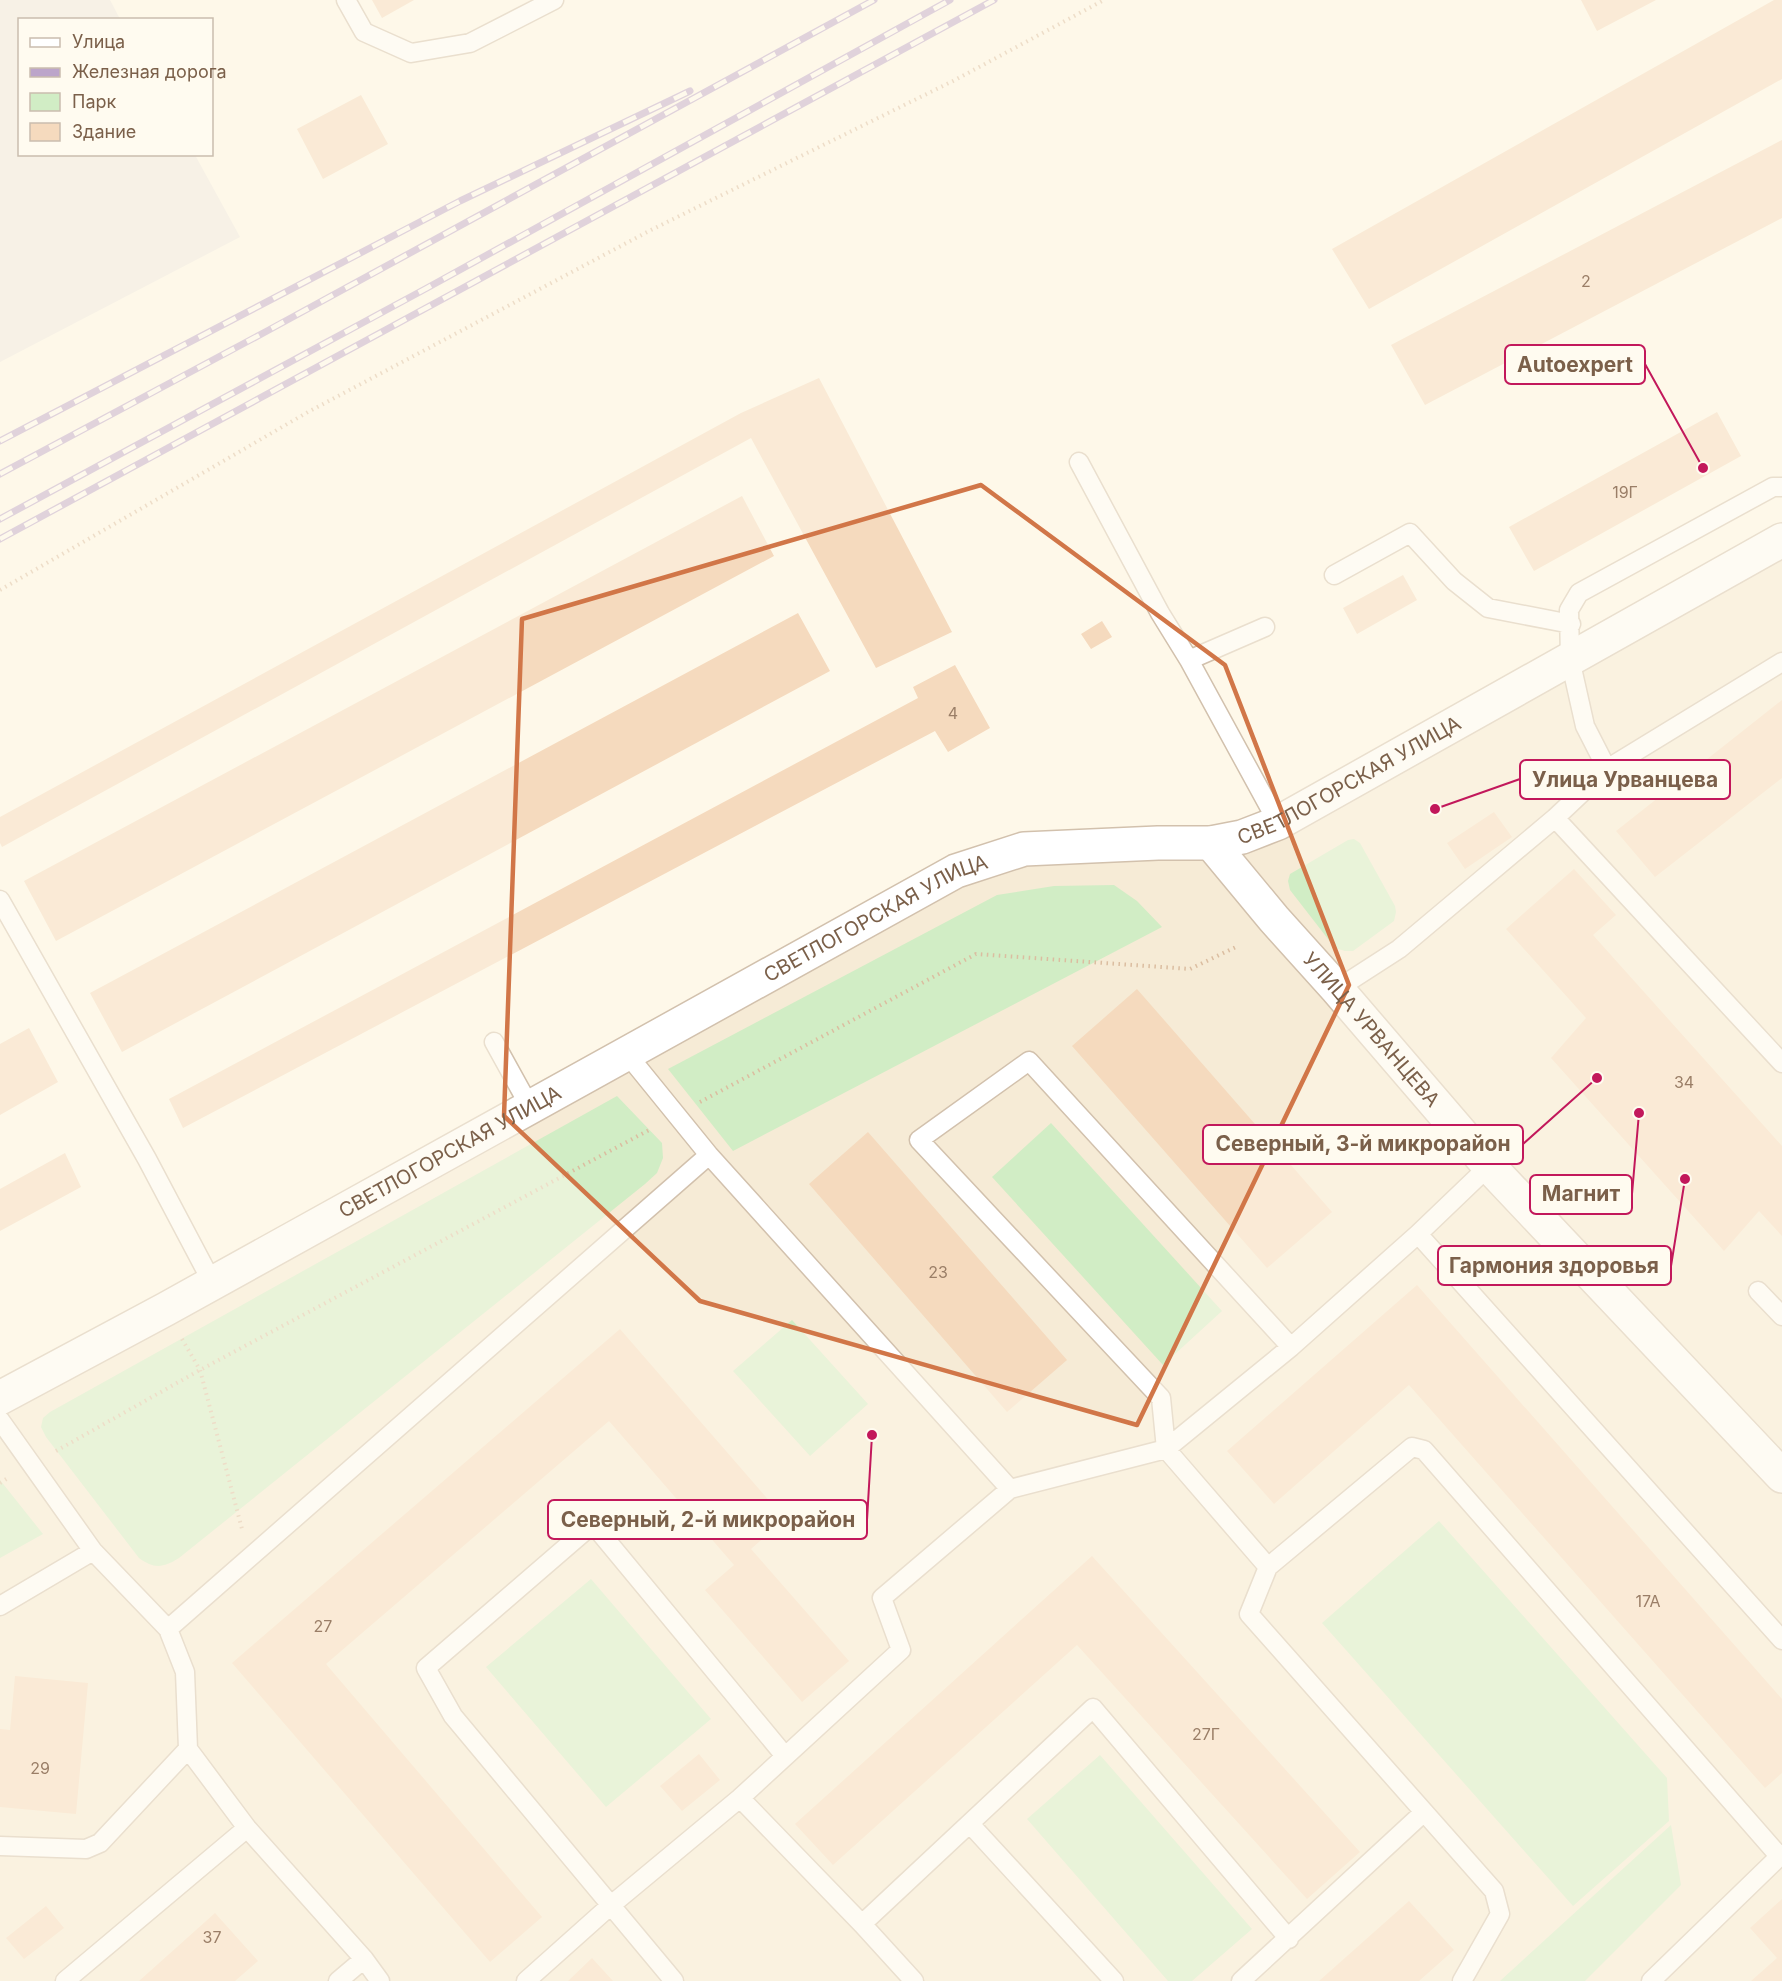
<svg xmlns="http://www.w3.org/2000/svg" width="1782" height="1981" viewBox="0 0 1782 1981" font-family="Inter,sans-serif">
  <rect width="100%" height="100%" fill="#fef8e9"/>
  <path fill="#f6ebd6" d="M1782,540v1441h-1782v-583l956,-527 255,-28z"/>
  <path fill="#efe9e2" d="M0,0h110l10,19 -100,1v134l175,1 45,82 -240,125z"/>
  <path fill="#d1edc5" d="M1354,839l6,4 35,63 1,6 -2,9 -41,30h-8l-10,-3 -45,-58 -2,-9 2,-7 58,-34z
    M1114,885l23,16 25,26 -429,224 -65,-82 329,-174 57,-9z
    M617,1096l45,47 1,15 -6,15 -12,11 -466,374c-16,10 -25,11 -40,0l-93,-121 -5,-10 2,-9 7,-6z
    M1051,1123l171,188 -59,54 -171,-188z
    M792,1320l76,84 -58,52 -77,-85z
    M0,1480l43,54 -43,24z
    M1439,1521l228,257 2,43 -96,85 -251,-283z
    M591,1579l120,140 -105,88 -120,-140z
    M1100,1755l152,174 -60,52h-24l-141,-162z
    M1671,1825l10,60 -96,96h-85z"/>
  <path fill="#f5dabe" d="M372,0h42l-32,18z
    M1581,0h75l-59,31z
    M1774,0h8v79l-413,230 -37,-60z
    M361,95l27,49 -65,35 -26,-50z
    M1782,140v78l-357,187 -34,-60z
    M819,378l133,254 -76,36 -125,-230 -749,409 -2,-4v-26l741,-404z
    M1717,412l24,44 -207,115 -25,-44z
    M742,496l32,60 -718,385 -32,-60z
    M1403,575l14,25 -60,34 -14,-26z
    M798,613l32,58 -708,381 -32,-59z
    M1102,621l10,16 -21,12 -10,-15z
    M955,665l35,63 -42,24 -13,-21 -752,397 -14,-29 749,-401 -5,-11z
    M1782,700v78l-127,99 -39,-46z
    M1494,812l18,25 -47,32 -18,-26z
    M1574,869l42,46 -23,20 189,211v90l-23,-25 -35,40 -173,-193 35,-40 -80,-89z
    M1137,989l195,223 -65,56 -195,-222z
    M29,1028l29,54 -58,33v-71z
    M868,1132l199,228 -60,52 -198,-228z
    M65,1153l16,34 -81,44v-42z
    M1417,1285l365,414v74l-17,15 -356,-403 -135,119 -47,-53z
    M620,1329l165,190 -34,30 98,112 -47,41 -97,-112 29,-25 -125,-144 -283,243 216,253 -52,45 -258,-299z
    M1092,1556l268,296 -53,47 -230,-254 -244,220 -38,-41z
    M15,1676l73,7 -12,131 -76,-7v-78l10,1z
    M699,1754l21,26 -38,31 -22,-25z
    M1782,1899v82h-31l26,-23 -27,-30z
    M1409,1901l45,49 -35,31h-100z
    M46,1906l18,22 -40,31 -18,-21z
    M215,1913l43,48 -23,20h-96z
    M592,1958l21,23h-45z"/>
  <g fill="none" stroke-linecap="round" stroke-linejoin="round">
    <defs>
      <path id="lane" d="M346,0l18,32 47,21 59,-10 84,-43
        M1079,462l81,151 29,47 89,163
        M1334,575l76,-42 44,48 34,27 83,16
        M1189,660l76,-33
        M1607,769l-22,-43 -15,-67 -1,-49 10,-17 194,-106h9
        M1555,818l227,245
        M0,900l147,259 65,123
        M1337,989l62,-40 156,-131 52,-49 175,-107
        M494,1042l36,65
        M627,1054l82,101 301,334
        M1418,1234l364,406
        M1758,1291l24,25
        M0,1420l93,131 75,78 17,43 3,77 59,79 117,131 16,22
        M1268,1567l144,-120 12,3 356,407
        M0,1606l93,-55
        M168,1629l541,-474
        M740,1798l122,126 52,57
        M970,1824l144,157
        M0,1846l86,3 14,-6 88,-94
        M862,1924l231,-216 196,231
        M65,1981l182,-153
        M338,1981l26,-22
        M526,1981l84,-75 130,-108 161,-148 -19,-52 128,-109 156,-40 -5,-51 -242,-258 110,-79 262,286
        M674,1981l-221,-265 -27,-48 167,-144 192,232
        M1241,1981l182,-168
        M1462,1981l38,-67 -6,-23 -245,-277 19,-47 -102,-118 125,-102 127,-113 71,-68
        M1651,1981l131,-127"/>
      <g id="street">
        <path id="s1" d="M1211,843l63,76 63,70 152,177 293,310"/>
        <path id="s2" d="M0,1398l166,-89 790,-438 68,-22 134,-6h53l31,-6 36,-14 504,-283"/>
      </g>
    </defs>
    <use href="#lane" stroke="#d2c1ad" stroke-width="21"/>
    <use href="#street" stroke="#d2c1ad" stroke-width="36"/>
    <path stroke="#dbbda0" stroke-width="4" stroke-dasharray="1.5 4.5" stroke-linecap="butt" d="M0,590l308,-178 343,-182 304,-150 149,-80
      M700,1102l276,-148 214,15 48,-23
      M182,1339l18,31 42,159
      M56,1451l144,-81 451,-241
      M0,1483l8,-5"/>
    <use href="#lane" stroke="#fff" stroke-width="18"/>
    <use href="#street" stroke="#fff" stroke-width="33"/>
    <defs>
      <path id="rail" d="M0,441l460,-240 230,-110
        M0,474l267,-143 607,-331
        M0,519l427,-231 523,-288
        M0,539l994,-539"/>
    </defs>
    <use href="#rail" stroke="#bca5ca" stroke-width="7"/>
    <use href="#rail" stroke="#fffbf0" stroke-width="4.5" stroke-dasharray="14" stroke-linecap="butt"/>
  </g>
  <path d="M0 0H1782V1981H0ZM981,485l244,180 124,320 -212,440 -437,-124 -196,-185 18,-497z" fill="#fef8e9" fill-opacity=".55" fill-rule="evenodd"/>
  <path fill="none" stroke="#d17648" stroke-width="4.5" stroke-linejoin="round" d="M981,485l244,180 124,320 -212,440 -437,-124 -196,-185 18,-497z"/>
  <g text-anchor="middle" stroke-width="4.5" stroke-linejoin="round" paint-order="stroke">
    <g font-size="16" fill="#9a7e67">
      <text x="1586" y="287">2</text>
      <text x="1625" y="498">19Г</text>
      <text x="953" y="719">4</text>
      <text x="1684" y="1088">34</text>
      <text x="938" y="1278">23</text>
      <text x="1648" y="1607">17А</text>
      <text x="323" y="1632">27</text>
      <text x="1206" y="1740">27Г</text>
      <text x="40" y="1774">29</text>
      <text x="212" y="1943">37</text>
    </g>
    <g font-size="20" fill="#7b604a" stroke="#fffbf0">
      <text dy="7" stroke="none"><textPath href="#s2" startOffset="1503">СВЕТЛОГОРСКАЯ УЛИЦА</textPath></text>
      <text dy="7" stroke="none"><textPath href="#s2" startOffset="999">СВЕТЛОГОРСКАЯ УЛИЦА</textPath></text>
      <text dy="7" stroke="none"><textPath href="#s1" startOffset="246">УЛИЦА УРВАНЦЕВА</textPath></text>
      <text dy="7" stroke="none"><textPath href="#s2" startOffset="513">СВЕТЛОГОРСКАЯ УЛИЦА</textPath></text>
    </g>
  </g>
  <path fill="none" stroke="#c2185b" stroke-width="2" d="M1703 468L1645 364M1435 809L1520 779M1597 1078L1523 1144M1639 1113L1632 1194M1685 1179L1671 1266M872 1435L867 1520"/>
  <g fill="#c2185b" stroke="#fffbf0" stroke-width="2">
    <circle cx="1703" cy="468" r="6"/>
    <circle cx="1435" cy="809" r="6"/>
    <circle cx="1597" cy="1078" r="6"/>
    <circle cx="1639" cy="1113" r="6"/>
    <circle cx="1685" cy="1179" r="6"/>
    <circle cx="872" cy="1435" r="6"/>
  </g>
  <g fill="#fffbf0" stroke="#c2185b" stroke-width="2">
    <rect x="1505" y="345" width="140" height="39" rx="6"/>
    <rect x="1520" y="760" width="210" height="39" rx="6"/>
    <rect x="1203" y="1125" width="320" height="39" rx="6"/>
    <rect x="1530" y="1175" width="102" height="39" rx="6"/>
    <rect x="1438" y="1246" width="233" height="39" rx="6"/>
    <rect x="548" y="1500" width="319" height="39" rx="6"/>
  </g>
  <g font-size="21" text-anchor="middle" font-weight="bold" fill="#7b604a">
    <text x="1575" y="372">Autoexpert</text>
    <text x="1625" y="787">Улица Урванцева</text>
    <text x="1363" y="1151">Северный, 3-й микрорайон</text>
    <text x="1581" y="1201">Магнит</text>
    <text x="1554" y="1273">Гармония здоровья</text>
    <text x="708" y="1527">Северный, 2-й микрорайон</text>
  </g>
  <rect x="18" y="18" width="195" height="138" fill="#fffbf0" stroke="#cabdae" stroke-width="1.5"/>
  <rect x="30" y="38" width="30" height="9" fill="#ffffff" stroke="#cabdae" stroke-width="1.5"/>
  <text x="72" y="48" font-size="18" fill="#7b604a">Улица</text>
  <rect x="30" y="68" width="30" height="9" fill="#bca5ca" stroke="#cabdae" stroke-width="1.5"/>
  <text x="72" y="78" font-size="18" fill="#7b604a">Железная дорога</text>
  <rect x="30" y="93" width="30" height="18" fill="#d1edc5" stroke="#cabdae" stroke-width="1.5"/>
  <text x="72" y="108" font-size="18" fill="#7b604a">Парк</text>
  <rect x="30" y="123" width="30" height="18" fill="#f5dabe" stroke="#cabdae" stroke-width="1.5"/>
  <text x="72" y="138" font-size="18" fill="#7b604a">Здание</text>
</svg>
